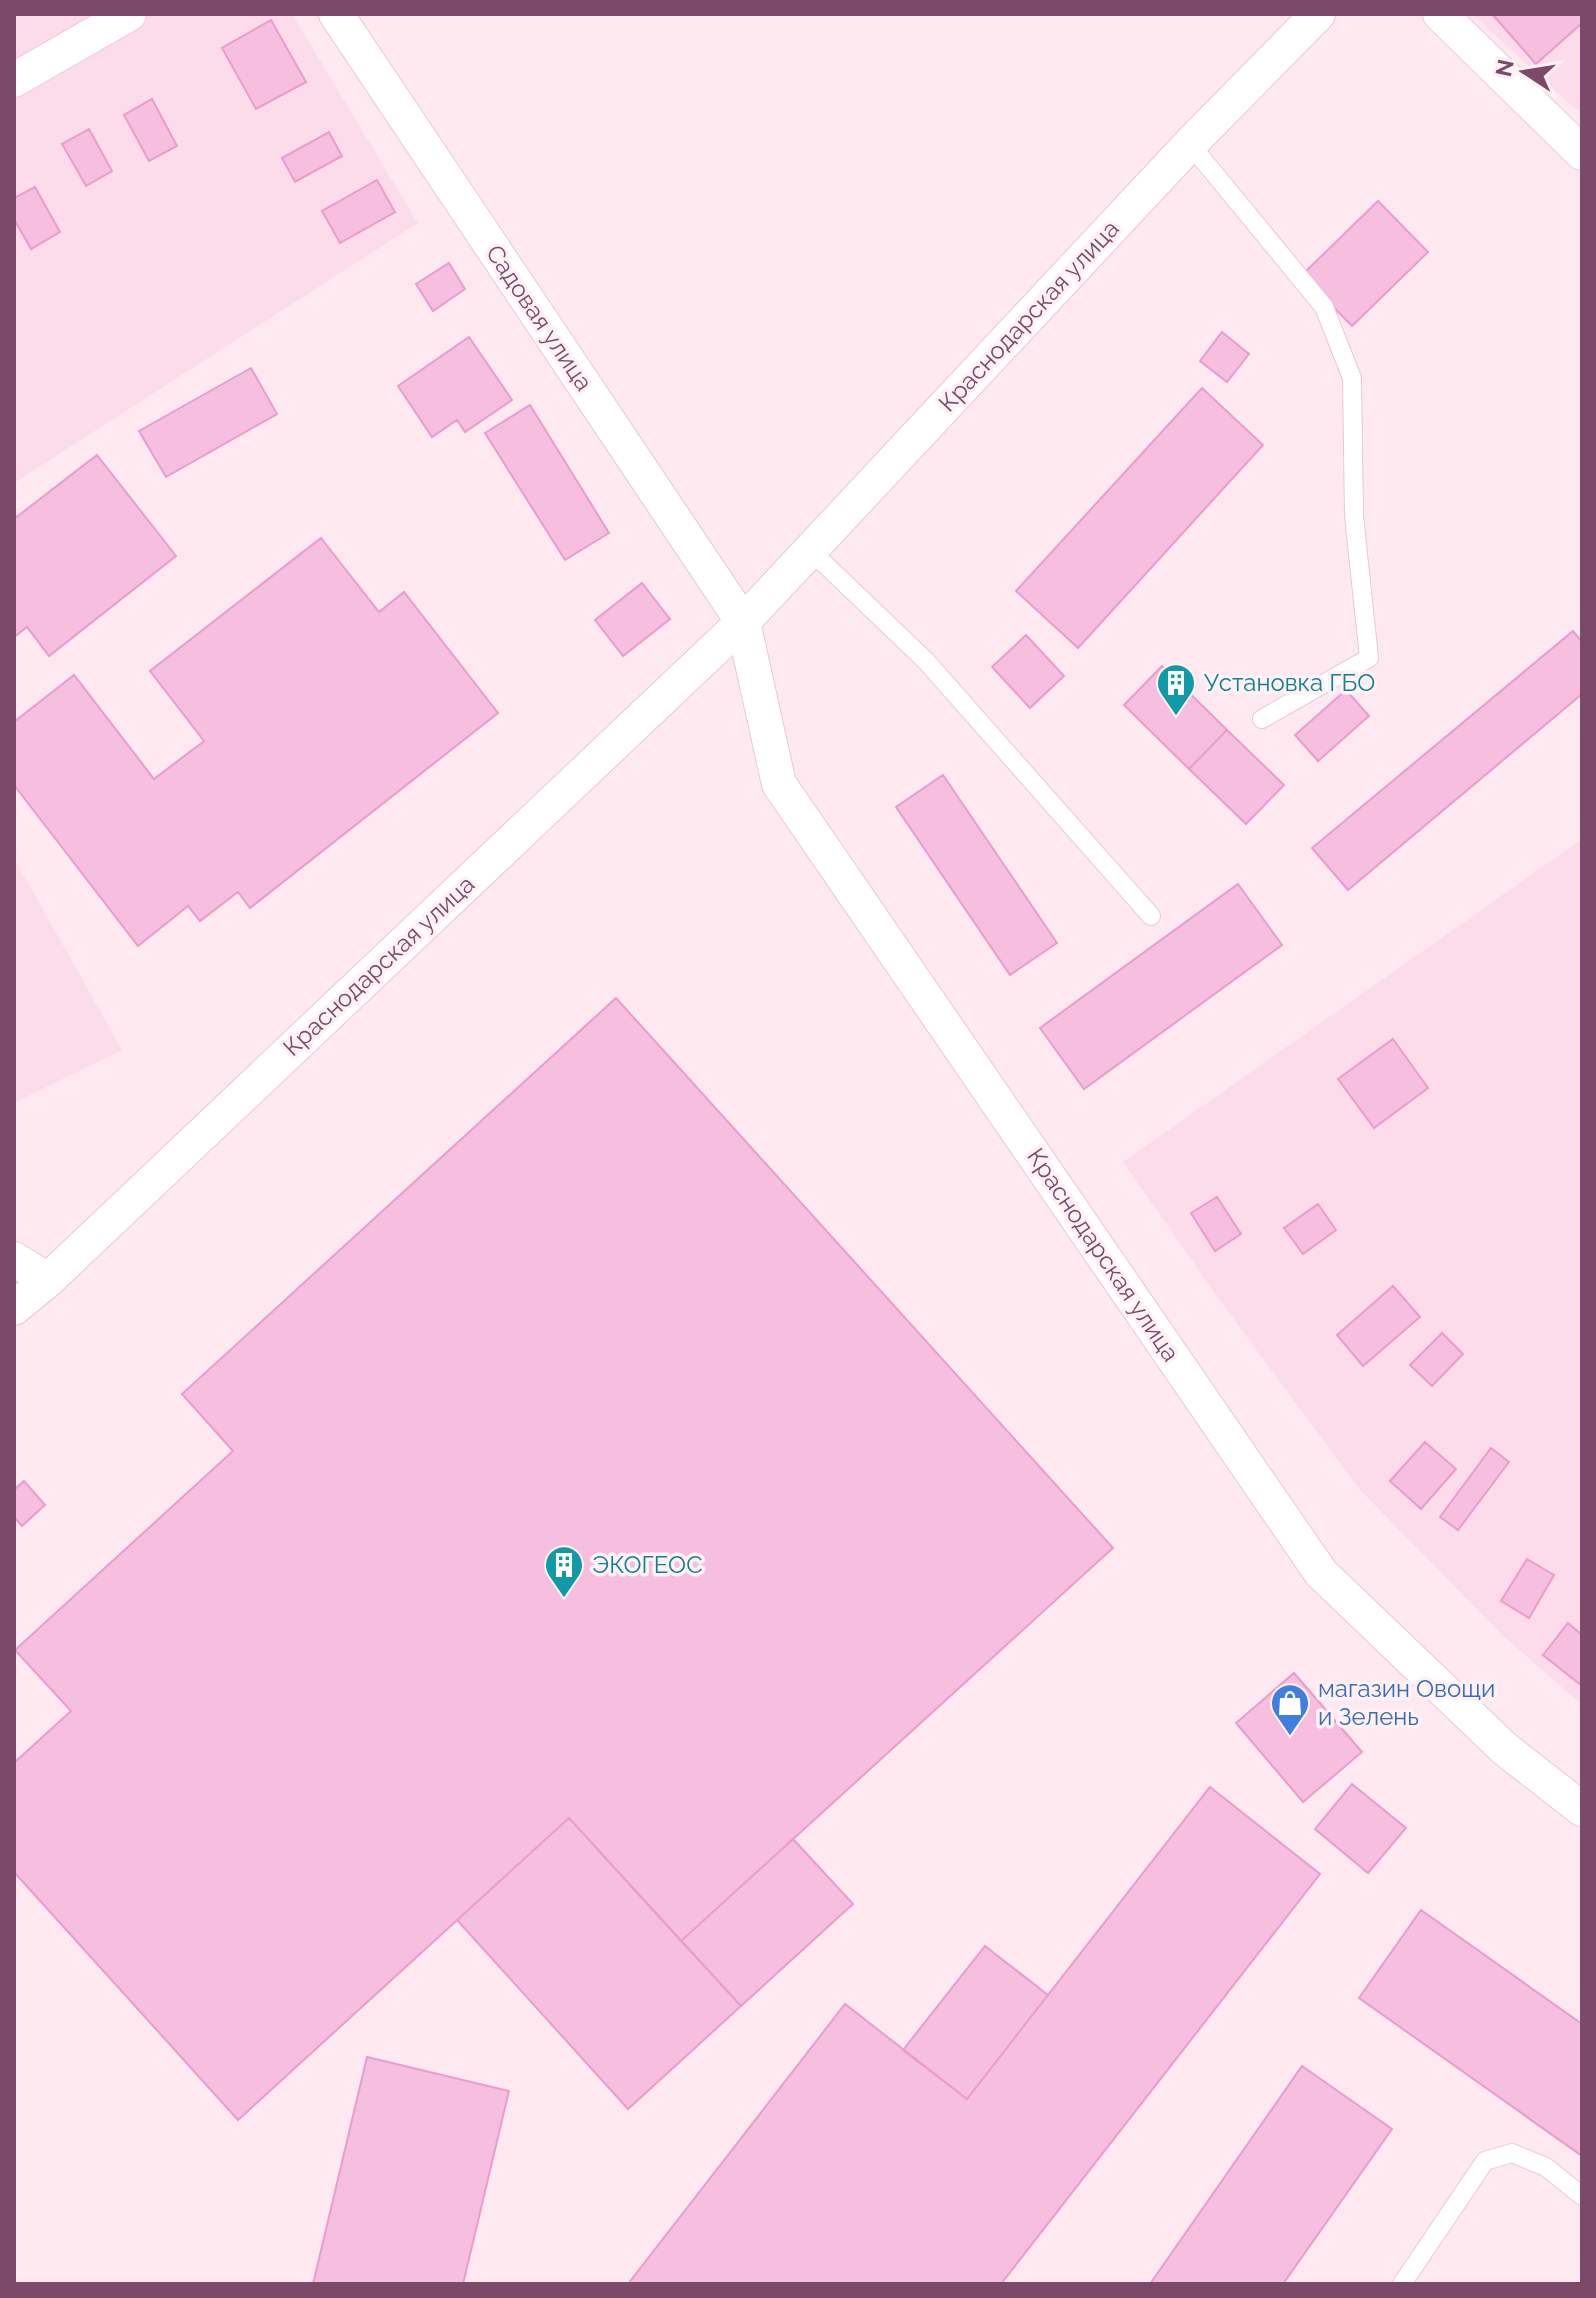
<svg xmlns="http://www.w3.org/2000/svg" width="1596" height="2298" viewBox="0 0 1596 2298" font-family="Raleway,sans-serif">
  <rect width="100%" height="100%" fill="#fee9f1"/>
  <path fill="#fcdcea" d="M14,14h278l126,209 -404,260z
    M1472,14h110v101z
    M1582,839v866l-79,-69 -143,-146 -142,-192 -95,-136z
    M14,858l108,192 -108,53z"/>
  <path fill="#f6bedf" stroke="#ea9ccc" stroke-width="2" d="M1492,14h90v9l-46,41z
    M271,20l35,62 -50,27 -34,-61z
    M152,99l25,47 -28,15 -25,-46z
    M89,129l23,42 -26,15 -24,-42z
    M329,132l13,24 -47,26 -13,-24z
    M377,180l18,32 -55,31 -18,-32z
    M35,187l25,45 -29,17 -17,-30v-21z
    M1378,201l50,51 -76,74 -50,-51z
    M449,263l16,26 -32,22 -17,-27z
    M1222,332l27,22 -22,28 -27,-21z
    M469,337l43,63 -47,32 -8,-12 -25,17 -34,-51z
    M251,368l26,46 -111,63 -27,-46z
    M1202,388l61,57 -185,203 -62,-57z
    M530,405l79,128 -44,27 -80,-127z
    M97,455l79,101 -127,100 -22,-29 -13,10v-118z
    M321,538l58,74 25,-20 94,121 -248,195 -12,-16 -38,29 -12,-15 -50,40 -124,-161v-63l60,-47 80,104 50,-38 -54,-70z
    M642,583l28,36 -47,37 -28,-36z
    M1573,631l9,11v52l-234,196 -36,-42z
    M1026,635l38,41 -34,32 -38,-41z
    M1162,666l65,64 -38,39 -65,-64z
    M1346,690l23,26 -51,45 -23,-26z
    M1227,730l57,55 -38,39 -57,-55z
    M943,775l114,168 -47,32 -114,-168z
    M1238,884l44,61 -198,144 -44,-61z
    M616,998l497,550 -432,393 -112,-123 -331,302 -224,-248v-109l57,-52 -56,-61 218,-199 -51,-57z
    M1393,1039l35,49 -54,40 -36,-49z
    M1217,1197l24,37 -26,17 -24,-38z
    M1318,1204l18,26 -33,24 -19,-26z
    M1393,1286l27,31 -57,49 -26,-31z
    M1442,1333l21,21 -31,32 -22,-21z
    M1425,1442l31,27 -35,40 -31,-28z
    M1491,1448l18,14 -51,68 -18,-13z
    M24,1481l21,24 -23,21 -8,-9v-27z
    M1527,1559l27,16 -25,43 -28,-17z
    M1568,1623l14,12v51l-39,-31z
    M1294,1673l68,79 -59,50 -67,-79z
    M1352,1784l54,44 -38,45 -53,-44z
    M1210,1787l110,87 -319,410h-373l217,-280 122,95z
    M569,1818l172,188 -113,103 -171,-189z
    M793,1839l60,65 -112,102 -60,-65z
    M1421,1910l161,114v132l-223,-158z
    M985,1946l63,49 -81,104 -64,-49z
    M367,2057l142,34 -46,193h-150z
    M1302,2066l90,63 -109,155h-133z"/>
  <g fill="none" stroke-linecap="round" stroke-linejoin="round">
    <defs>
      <path id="service" d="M1190,144l134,163 28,71 2,138 15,142 -107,61
        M810,550l116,111 225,255
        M1402,2284l83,-123 27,-8 34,14 36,29"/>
      <path id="minor" d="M336,14l407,608 36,162 542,789 184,176 77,60
        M1440,14l142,139
        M14,80l115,-66
        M14,1259l34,21
        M14,1308l34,-28 695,-658 447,-478 128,-130"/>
    </defs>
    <use href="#service" stroke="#e9c7d9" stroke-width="20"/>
    <use href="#minor" stroke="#e9c7d9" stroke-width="36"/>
    <use href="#service" stroke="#fff" stroke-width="18"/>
    <use href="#minor" stroke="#fff" stroke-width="34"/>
  </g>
  <defs>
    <symbol id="building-pin" viewBox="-11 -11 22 30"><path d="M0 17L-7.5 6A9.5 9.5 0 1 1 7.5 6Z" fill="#0f9aa8" stroke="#fff1f6"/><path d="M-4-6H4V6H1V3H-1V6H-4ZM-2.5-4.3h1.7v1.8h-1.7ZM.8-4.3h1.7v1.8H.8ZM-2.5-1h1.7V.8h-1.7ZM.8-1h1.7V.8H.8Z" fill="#fff"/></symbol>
    <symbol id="shop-pin" viewBox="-11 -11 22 30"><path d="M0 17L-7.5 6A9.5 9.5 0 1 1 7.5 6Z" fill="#3f7fe0" stroke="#fff1f6"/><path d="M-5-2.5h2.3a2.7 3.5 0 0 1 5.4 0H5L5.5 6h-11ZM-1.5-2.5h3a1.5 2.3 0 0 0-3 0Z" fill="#fff"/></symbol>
  </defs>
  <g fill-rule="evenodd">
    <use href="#building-pin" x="1154" y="661" width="44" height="60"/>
    <use href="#building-pin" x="542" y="1543" width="44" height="60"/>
    <use href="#shop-pin" x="1268" y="1681" width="44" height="60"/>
  </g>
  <g text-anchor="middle" stroke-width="7" stroke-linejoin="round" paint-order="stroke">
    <g font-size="24" fill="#7c4969" stroke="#fff1f6">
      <text transform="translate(1029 316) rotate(-47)" y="8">Краснодарская улица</text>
      <text transform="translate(539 318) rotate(56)" y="8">Садовая улица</text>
      <text transform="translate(379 966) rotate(-43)" y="8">Краснодарская улица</text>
      <text transform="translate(1103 1255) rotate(56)" y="8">Краснодарская улица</text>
    </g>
    <g font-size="24" fill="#0d838f" stroke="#fff1f6" text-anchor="start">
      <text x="1204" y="691">Установка ГБО</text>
      <text x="592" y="1573">ЭКОГЕОС</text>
    </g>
    <g font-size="24" fill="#366cbe" stroke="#fff1f6" text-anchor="start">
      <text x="1318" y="1697">магазин Овощи<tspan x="1318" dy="28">и Зелень</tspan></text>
    </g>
  </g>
  <rect width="1596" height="2298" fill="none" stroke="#7c4969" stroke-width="32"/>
  <g transform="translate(1524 72) rotate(282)" stroke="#fff1f6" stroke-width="6" paint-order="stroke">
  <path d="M0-6L14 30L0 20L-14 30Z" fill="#7c4969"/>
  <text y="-12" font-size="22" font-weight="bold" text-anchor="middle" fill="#7c4969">N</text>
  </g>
</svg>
